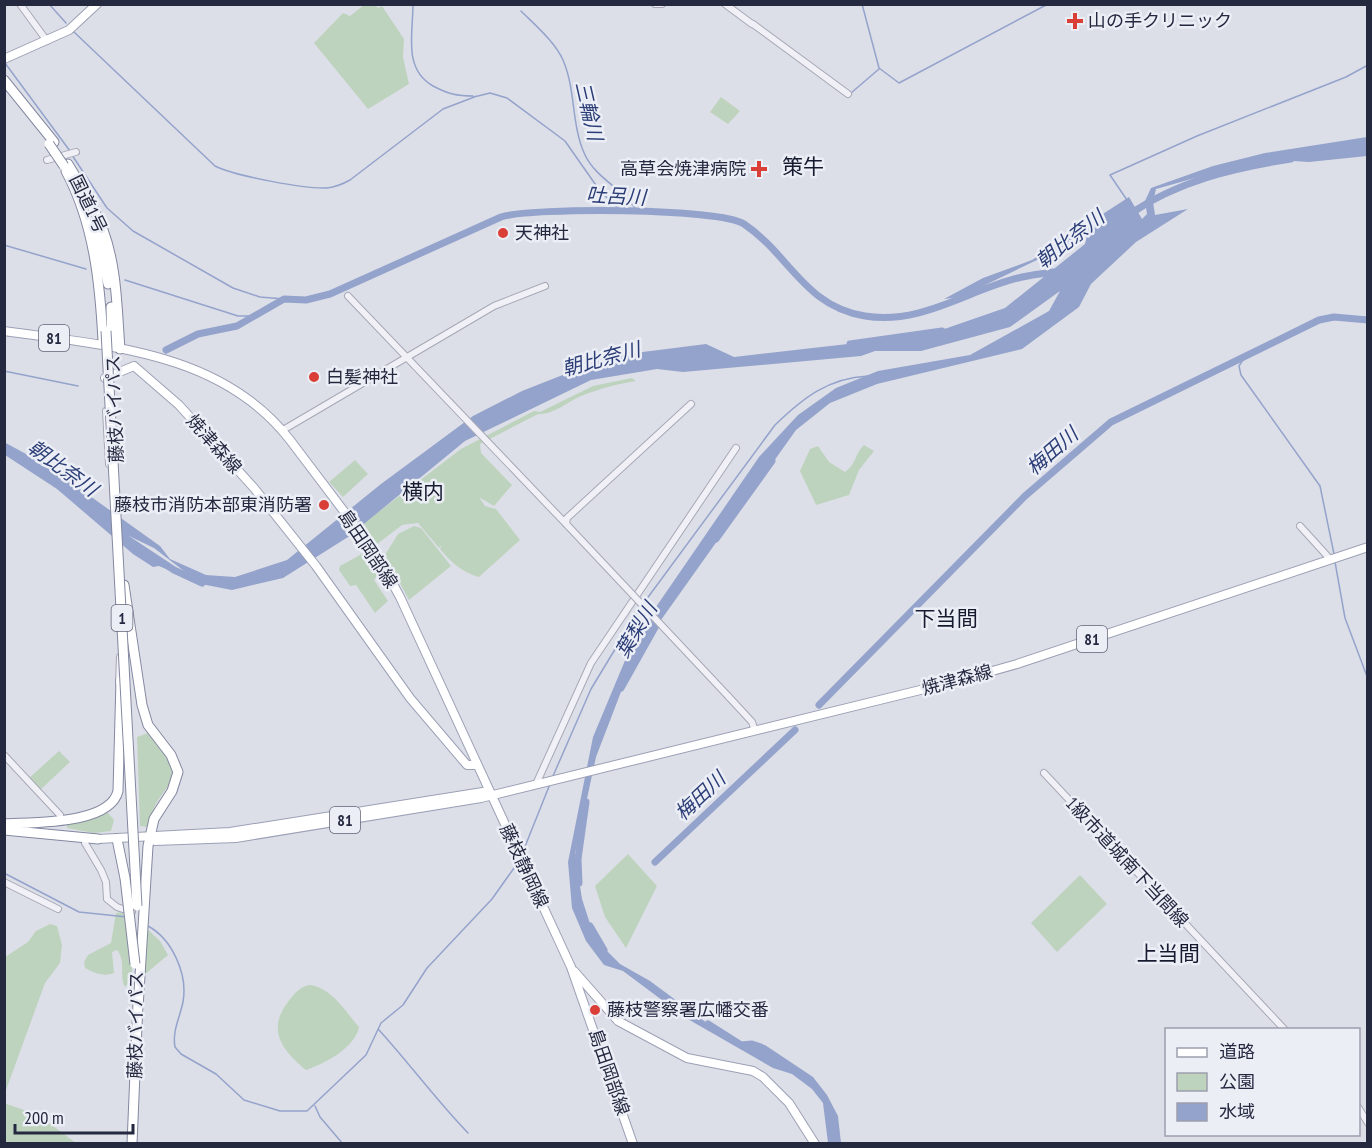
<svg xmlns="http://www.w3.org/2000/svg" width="1372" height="1148" viewBox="0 0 1372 1148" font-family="'PT Sans Narrow','Noto Sans JP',sans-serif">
  <rect width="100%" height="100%" fill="#dddfe8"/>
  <path fill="#bed3bd" d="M364,5h11l3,3 4,-2 22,33 -1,18 6,27 -41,25 -54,-66 29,-30 7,3z
    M721,97l19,14 -12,13 -18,-12z
    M632,378l4,3c-20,3 -37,8 -55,15 -14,6 -27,19 -43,18l-58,30 1,9 31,32 -18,21 -15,-9 6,9 11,3 24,31 -41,37c-18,-5 -28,-15 -39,-28l2,-4 -3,3 -21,-25 -16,2 -26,20 -12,-17v-5l97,-74 73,-38 6,1 53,-26z
    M864,445l10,6 -15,19 -10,25 -33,10 -16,-34 10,-22 8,-3 11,16 16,10c12,-9 9,-17 19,-27z
    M355,460l13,14 -25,23 -14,-15z
    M414,526l7,2 30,38 -42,34 -24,-45 13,-21z
    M367,551l17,27 1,3 -8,-5 -3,4 14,21 -13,12 -19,-28 -6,1 -11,-16 1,-4z
    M148,733c50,59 11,40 0,94l-8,-1 -3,-89z
    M59,751l11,11 -31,29 -11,-12z
    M108,813l6,7 -3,11 -17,2 -27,-5v-8z
    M628,854l29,32 -31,62 -21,-31 -10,-31z
    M1080,875l27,29 -50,48 -26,-29z
    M123,912l9,49v19l-7,7c-6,-12 1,-26 -8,-37l-5,2 2,21c-10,4 -20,0 -29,-5l-1,-6 4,-7 23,-12 5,-30z
    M50,924l7,2 5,19 -2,18 -15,20 -40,110v-136l23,-15 8,-11z
    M145,927l15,14 8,14 -25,21z
    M310,985c22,3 35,26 49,42 -4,21 -35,37 -53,43 -23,-19 -40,-40 -18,-68 6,-8 12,-16 22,-17z
    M4,1103l34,12 38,28h-71z"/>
  <path fill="#94a3cb" d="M1367,137v19l-58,6 -31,-2 -51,9 -71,20 -3,13 2,13 33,-6 -52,33 -45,42 -12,23 -57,42 -145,35 -47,19 -34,27 -162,228 -38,99 -21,97 7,45 13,40 25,25 30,17 69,51 22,13h24l48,32 14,18 11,21 3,27h-13l-5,-40 -11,-14 -20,-15 -19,-6 -87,-50 -63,-47 -19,-6 -18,-24 -14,-33 -4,-46 25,-125 41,-98 125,-182 39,-42 38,-27 42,-17 92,-16 79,-44 11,-20 -50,36 -89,24h-46l-14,5 -178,16 -26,-3 -66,11 -126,61 -117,96 -65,41 -51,12 -31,-6 -47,-36 -25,-12 5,11 44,27 -19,-8 -6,1 -20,-13 -76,-65 -52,-34 -1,-13 44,24 112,80 10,13 36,16 29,2 52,-17 94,-76 92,-68 49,-25 89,-35 95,-12 28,13 193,-22 78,-27 80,-64 2,-8 -127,61 -16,2 39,-21 49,-18 97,-63 13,22 5,-5 -2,-13 6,-13 62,-22 52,-13z"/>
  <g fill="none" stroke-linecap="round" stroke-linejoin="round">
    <path stroke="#94a3cb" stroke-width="1.5" d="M49,4l17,19
      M413,4c0,30 -10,65 20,82 15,8 24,10 40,10
      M862,4l17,64 20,15 149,-79
      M521,11c14,14 34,31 42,49 13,30 8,65 22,95 12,25 41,35 53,58
      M74,32l141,134c20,10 90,23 112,22 8,-1 16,-4 23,-8l93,-71 34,-13
      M5,63l65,88
      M851,93l28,-24
      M478,96l12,-3 17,5 58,43 35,50 20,19
      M72,155l35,53 26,23 100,57 27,9 24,2
      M1127,200l-17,-25 87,-39 149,-59 22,-12
      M4,245l82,24
      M125,280l113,36h17
      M1246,355l-7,11 2,9 79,111 14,68
      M4,371l74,15
      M1335,562l10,56 23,61
      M643,604l132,-179c28,-27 53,-47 93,-49
      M553,776l38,-87 49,-81
      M522,854l28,-70
      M4,873l75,39 48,5
      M148,926c24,13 40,48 35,76 -3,15 -11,29 -8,45l6,7 35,20 28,26 36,11h27l59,-56 15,-32 22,-18 24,-37 65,-69 27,-38
      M379,1030c31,34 57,70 89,103
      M315,1106l5,11 23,27"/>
    <path stroke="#94a3cb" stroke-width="7" d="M1130,214c48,-33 104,-46 161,-55
      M850,344l92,-13
      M166,350l32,-16 39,-8 47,-27 22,1 24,-6 171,-77c31,-10 219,-9 243,7 46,31 60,82 121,92 56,9 101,-25 153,-38 11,-3 24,-4 36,-6
      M124,537l50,33 28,13
      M716,539l56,-78
      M621,688l37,-66
      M819,705l206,-209 86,-74 208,-102 15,-3 34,3
      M655,862l140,-132
      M579,883l-1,-24 8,-57
      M590,926l14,24
      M708,1024l33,21 11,-1 9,3"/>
    <defs>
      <path id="minor" d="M20,4l27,37
        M655,4h7
        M725,4l27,20
        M753,24l95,70
        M47,160l29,-8
        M348,296l221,231
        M106,411l3,53
        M283,430l211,-124 51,-20
        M566,524l1,-6 124,-114
        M1300,526l30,33
        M119,683l1,-26
        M728,696l24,26 3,9
        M4,755l56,60
        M1044,773l241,257
        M537,782l54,-119 145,-215
        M85,843l16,27 5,12 1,17 10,8 15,5
        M4,882l54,27
        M1358,1107l10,16"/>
      <path id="major" d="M4,59l65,-29 28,-26
        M4,331c103,15 217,20 286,109l87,115 23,42 171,370 62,177
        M105,378l29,-12 45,39 75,83 62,78 94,132 57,67h10
        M151,837l4,4 81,-3 245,-40 476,-117 60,-17 351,-117
        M98,839l132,-7 259,-41
        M574,971l44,50 69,37 66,13 10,6 26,26 26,41"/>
      <path id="highway" d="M4,80l50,62
        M68,164c13,22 26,42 35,66 14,37 14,80 17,119
        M66,171c28,52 34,112 37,170
        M98,233l10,51
        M111,307l1,34
        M124,585l18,120 6,20 23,30 7,17 -6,19 -18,28 -6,27 -10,162
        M4,824c29,-2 106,1 114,-33l3,-111
        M4,830l94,9
        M117,839l8,39
        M132,1144l6,-142"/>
    </defs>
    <use href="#minor" stroke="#a6a8b6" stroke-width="8"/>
    <use href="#major" stroke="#9ba0b5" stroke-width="10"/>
    <use href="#highway" stroke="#8388a0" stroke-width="11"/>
    <use href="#minor" stroke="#f0f0f6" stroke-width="6"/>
    <use href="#major" stroke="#fff" stroke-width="8"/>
    <use href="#highway" stroke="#fff" stroke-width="9"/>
    <defs>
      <path id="minor-bridge" d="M569,527l159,169"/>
      <path id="highway-bridge" d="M49,144l15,22
        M106,331l31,575
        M125,878l10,86"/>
    </defs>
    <use href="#minor-bridge" stroke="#a6a8b6" stroke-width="8" stroke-linecap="butt"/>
    <use href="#highway-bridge" stroke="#8388a0" stroke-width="11" stroke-linecap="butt"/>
    <use href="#minor-bridge" stroke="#f0f0f6" stroke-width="6"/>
    <use href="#highway-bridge" stroke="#fff" stroke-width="9"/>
  </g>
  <g fill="#d93f36" stroke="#eceef6" stroke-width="2">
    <path d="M1072 12h6v6h6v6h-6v6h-6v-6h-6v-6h6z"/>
    <path d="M756 160h6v6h6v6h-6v6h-6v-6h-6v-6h6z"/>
    <circle cx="503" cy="233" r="6"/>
    <circle cx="314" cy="377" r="6"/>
    <circle cx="324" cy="505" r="6"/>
    <circle cx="595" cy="1010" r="6"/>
  </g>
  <g text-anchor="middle" stroke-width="5" stroke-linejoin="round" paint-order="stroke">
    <g fill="#eceef6" stroke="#616477" stroke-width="1.5">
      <rect x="39" y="325" width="30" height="26" rx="4.5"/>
      <rect x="111.5" y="605" width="21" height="26" rx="4.5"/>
      <rect x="1077" y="626" width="30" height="26" rx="4.5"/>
      <rect x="330" y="807" width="30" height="26" rx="4.5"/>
    </g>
    <g font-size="16" font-weight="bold" fill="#252940">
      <text x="54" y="344">81</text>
      <text x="122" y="624">1</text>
      <text x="1092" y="645">81</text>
      <text x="345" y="826">81</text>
    </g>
    <g font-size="18" fill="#252940" stroke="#eceef6" text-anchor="start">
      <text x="1088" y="27">山の手クリニック</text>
      <text x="746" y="175" text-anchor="end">高草会焼津病院</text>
      <text x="515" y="239">天神社</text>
      <text x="326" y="383">白髪神社</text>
      <text x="312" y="511" text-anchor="end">藤枝市消防本部東消防署</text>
      <text x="607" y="1016">藤枝警察署広幡交番</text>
    </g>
    <g font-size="18" fill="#252940" stroke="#eceef6">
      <text transform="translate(88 204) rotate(64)" y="6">国道1号</text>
      <text transform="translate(115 409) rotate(-92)" y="6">藤枝バイパス</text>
      <text transform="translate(214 444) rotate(48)" y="6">焼津森線</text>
      <text transform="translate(368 549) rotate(56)" y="6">島田岡部線</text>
      <text transform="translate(957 680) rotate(-15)" y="6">焼津森線</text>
      <text transform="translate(1127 862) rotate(47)" y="6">1級市道城南下当間線</text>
      <text transform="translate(524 866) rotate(65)" y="6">藤枝静岡線</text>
      <text transform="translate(136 1025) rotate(-89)" y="6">藤枝バイパス</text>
      <text transform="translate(609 1072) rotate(71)" y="6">島田岡部線</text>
    </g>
    <g font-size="20" font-style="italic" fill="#2c3e77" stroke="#eceef6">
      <text transform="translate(589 111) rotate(77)" y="7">三輪川</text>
      <text transform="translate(616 196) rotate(3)" y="7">吐呂川</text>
      <text transform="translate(1070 239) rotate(-38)" y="7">朝比奈川</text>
      <text transform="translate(601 359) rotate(-15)" y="7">朝比奈川</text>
      <text transform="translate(1052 451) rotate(-41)" y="7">梅田川</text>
      <text transform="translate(63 468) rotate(36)" y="7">朝比奈川</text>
      <text transform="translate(636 630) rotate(-59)" y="7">葉梨川</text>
      <text transform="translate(700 796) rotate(-43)" y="7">梅田川</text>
    </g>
    <g font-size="21" fill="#171b30" stroke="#eceef6">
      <text x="803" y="174">策牛</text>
      <text x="423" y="499">横内</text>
      <text x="946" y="626">下当間</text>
      <text x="1168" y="961">上当間</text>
    </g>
  </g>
  <rect width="1372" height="1148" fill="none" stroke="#252940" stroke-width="12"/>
  <rect x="1165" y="1028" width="195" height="108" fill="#eceef6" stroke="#9c9fad" stroke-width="1.5"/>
  <rect x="1177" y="1048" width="30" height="9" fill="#ffffff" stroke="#9c9fad" stroke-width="1.5"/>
  <text x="1219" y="1058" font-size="18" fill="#252940">道路</text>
  <rect x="1177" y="1073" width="30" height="18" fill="#bed3bd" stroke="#9c9fad" stroke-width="1.5"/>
  <text x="1219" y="1088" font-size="18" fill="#252940">公園</text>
  <rect x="1177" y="1103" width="30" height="18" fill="#94a3cb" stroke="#9c9fad" stroke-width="1.5"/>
  <text x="1219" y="1118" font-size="18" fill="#252940">水域</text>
  <path d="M15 1124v9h118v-9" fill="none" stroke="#252940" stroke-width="3"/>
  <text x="24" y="1124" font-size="18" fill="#252940" stroke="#eceef6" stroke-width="4.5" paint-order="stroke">200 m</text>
</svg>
